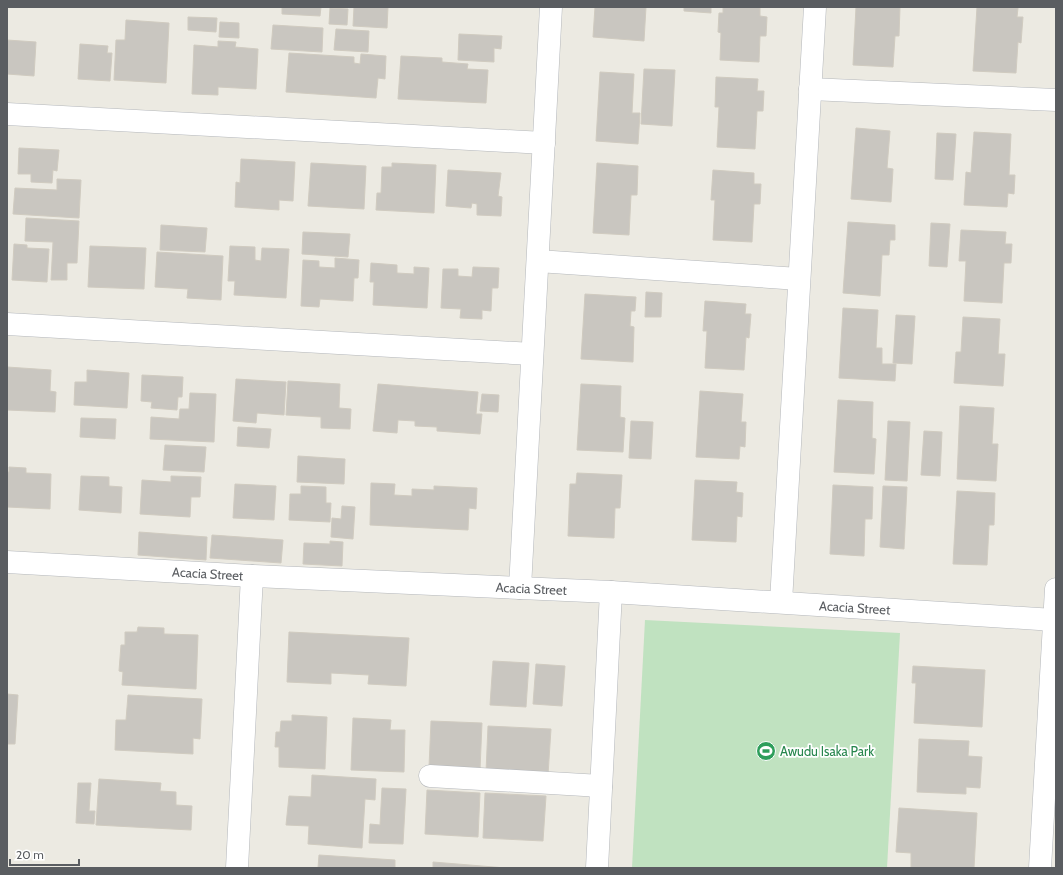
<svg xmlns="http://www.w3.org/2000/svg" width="1063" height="875" viewBox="0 0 1063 875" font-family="Cabin,sans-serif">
  <rect width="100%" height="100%" fill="#eceae2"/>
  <path fill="#c0e2c0" d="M645,620l255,13 -13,235h-255z"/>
  <path fill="#c9c6c0" stroke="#d0cbc0" d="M282,7h39l-1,9 -38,-2z
    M354,7h34l-1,21 -34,-2z
    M595,7h51l-2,34 -51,-4z
    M684,7h27v6l-27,-2z
    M723,7h37v9l7,1 -1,19h-6l-1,26 -39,-2 1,-27 -3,-1 1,-19h4z
    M856,7h44l-1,29h-4l-2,31 -40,-2z
    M977,7l41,1 -1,9h6l-2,26 -3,-1 -2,31 -43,-2z
    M330,8l18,1 -1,16 -18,-1z
    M188,17l29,1 -1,14 -28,-2z
    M126,20l43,3 -3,60 -52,-3 2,-40h9z
    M220,22l19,1v15l-20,-1z
    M273,25l50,3 -1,24 -51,-3z
    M336,29l33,2 -1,21 -34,-2z
    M459,34l43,2 -1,13 -7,-1v14l-36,-2z
    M7,40l29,2 -2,34 -27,-2z
    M218,41l18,1 -1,5 23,2 -2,40 -38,-2v8l-26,-1 2,-49 24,2z
    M80,44l28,2 -1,7h5l-2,28 -32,-2z
    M289,53l65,4v6l6,1 1,-10 25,2 -1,23 -7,-1 -2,20 -90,-6z
    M401,56l41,2v4l26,2 -1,5 21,1 -2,33 -88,-4z
    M644,69l31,1 -3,56 -31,-2z
    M600,72l34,2 -2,39h8l-2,31 -42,-3z
    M716,77l42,2 -1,12h7l-1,20h-6l-2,38 -38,-2 2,-40h-4z
    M856,128l34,3 -3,37 6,1 -2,33 -40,-3z
    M974,132l37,2 -2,41h6l-1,19 -6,-1 -1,14 -43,-2 2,-33 5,1z
    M937,133l19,1 -3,46 -18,-1z
    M19,148l40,2 -2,21 -4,-1 -1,13 -21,-1v-8h-13z
    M241,159l54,3 -2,39 -14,-1v10l-44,-3 1,-25 4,1z
    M311,163l55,3 -2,43 -56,-3z
    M392,163l44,2 -2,48 -58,-3 1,-17h4l1,-26h10z
    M597,163l41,3 -1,29h-6l-2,40 -36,-2z
    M448,170l53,3 -3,23 4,1 -1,19 -24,-1v-11l-5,-1 -1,5 -25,-2z
    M713,170l41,3v11h7l-1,20h-6l-2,38 -39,-2 2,-40h-4z
    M57,179l24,1 -2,38 -66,-4 2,-26 42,2z
    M26,218l53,3 -2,42h-10v17h-16l2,-38 -28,-1z
    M848,222l47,3v15h-5l-1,15h-7l-2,41 -37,-3z
    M931,223l19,1 -3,43 -18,-1z
    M161,225l46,3 -2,24 -45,-2z
    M961,230l45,2 -1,12h7l-1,19h-7l-2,40 -38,-2 2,-40h-7z
    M303,232l47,2 -2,23 -46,-3z
    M14,244l13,1v3l22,1 -2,33 -35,-2z
    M90,246l56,2 -2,41 -56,-2z
    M230,246l25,1v13l6,1 1,-13 27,1 -3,49 -52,-3 1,-14h-7z
    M157,252l66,4 -2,44 -34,-2 1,-9 -33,-2z
    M335,258l24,2 -1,18h-4l-1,23 -33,-2 -1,8 -18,-1 2,-46 16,1v6l16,1z
    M371,263l26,2v8l17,1v-7l15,1 -2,40 -54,-3 1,-23h-4z
    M473,267l26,1 -1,20h-6l-1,23 -9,-1v9l-22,-1 1,-9 -20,-1 2,-39h15v7l14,1z
    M646,292l16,1 -1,24h-16z
    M585,294l51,3 -1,14h-4l-1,15 4,1 -1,35 -52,-3z
    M705,301l41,3 -1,10h6l-2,24 -3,-1 -2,33 -39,-2 2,-37h-4z
    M843,308l35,2 -2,38h6v16h14l-1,17 -56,-3z
    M896,315l19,1 -3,48 -19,-1z
    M963,317l37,2 -2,35h7l-2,32 -49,-3 2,-31h5z
    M7,367l44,3 -1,21 6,1 -1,20 -48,-2z
    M87,370l42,3 -2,35 -53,-3 1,-23h12z
    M142,375l41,2 -1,20h-4l-1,13 -26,-2 1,-6 -11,-1z
    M236,379l50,3 -2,33 -27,-2 -1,10 -23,-2z
    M288,381l52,3 -1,24 12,1 -1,20 -29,-1v-11l-35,-2z
    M378,384l100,8 -2,22h6l-2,20 -43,-3v-4l-22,-1v-5l-17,-1 -1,13 -24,-2z
    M581,384l40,2 -1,31 5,1 -2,34 -46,-2z
    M700,391l43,3 -2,28h5l-1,25 -5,-1 -1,13 -43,-2z
    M190,393l26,1 -2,48 -64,-3 1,-22 28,2 1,-10h9z
    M482,394l17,1 -1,17 -18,-1z
    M838,400l35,2 -1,36 4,1 -2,35 -40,-2z
    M960,406l34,2 -2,36h6l-2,37 -39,-2z
    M81,418l35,1 -1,20 -35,-2z
    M631,421l22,1 -2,37 -22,-1z
    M888,421l22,1 -3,59 -22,-1z
    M238,427l33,2 -2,19 -32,-2z
    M924,431l18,1 -2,44 -19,-1z
    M165,445l41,2 -2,25 -41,-2z
    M298,456l47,3 -1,25 -47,-2z
    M9,467l17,1v5l25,1 -1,35 -43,-2v-35h2z
    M577,473l45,2 -2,33h-5l-1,30 -46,-2 2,-52h6z
    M81,476l28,1v9l13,1 -1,26 -42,-3z
    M171,476l30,1 -1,20h-9l-1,20 -50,-3 2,-34 29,2z
    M695,480l42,2 -1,10 7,1 -1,24 -5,-1 -1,26 -44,-2z
    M371,483l24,1 -1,11 18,1v-7l22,1v-4l43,2 -1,21 -7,-1 -1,22 -98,-5z
    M235,484l41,2 -2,34 -41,-2z
    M833,485l40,2 -1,32h-7l-1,37 -34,-2z
    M301,486l25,1v16h5l-1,19 -41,-2 1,-26h11z
    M883,486l24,1 -3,62 -24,-2z
    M957,491l38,2 -1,32h-5l-2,40 -34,-1z
    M342,506l13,1 -2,32 -22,-2 1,-19 9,1z
    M139,532l68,5 -1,23 -68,-5z
    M212,535l71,5 -2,23 -71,-5z
    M330,541l13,1 -1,24 -39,-2 1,-21 26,1z
    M138,627l26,1v6l34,1 -2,54 -74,-4 1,-13 -4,-1 2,-26h4v-13h12z
    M289,632l120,6 -3,48 -38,-2 1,-9 -38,-2v11l-44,-2z
    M493,661l36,2 -3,44 -36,-2z
    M536,664l29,2 -3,40 -29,-2z
    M913,666l72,4 -3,57 -68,-4 2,-40h-4z
    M7,694l11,1 -3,49h-8z
    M128,695l74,4 -2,40 -7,-1v16l-78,-4 1,-30h10z
    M292,715l35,2 -2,52 -46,-2v-20h-4l1,-15h4l1,-11h11z
    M353,718l38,2 -1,10h15l-1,42 -53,-2z
    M431,721l51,2 -2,47 -51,-3z
    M488,726l63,3 -3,46 -62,-3z
    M919,739l50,2 -1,15 14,1 -2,31 -14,-1v7l-49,-2z
    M312,775l64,4 -1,21 -10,-1 -3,49 -54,-4 1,-18 -23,-1 3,-29 22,1z
    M99,779l62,4 -1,8 16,1v13l16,1 -1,24 -95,-5z
    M78,783h13l-2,28h6l-1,13 -18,-1z
    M382,788l24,1 -3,55 -34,-1 1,-19 10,1z
    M427,790l53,3 -2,44 -53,-3z
    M485,793l61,3 -3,45 -60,-3z
    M899,808l78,5 -3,55h-63v-15l-15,-1z
    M319,855l76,5v8h-77z
    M433,862l73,6h-73z"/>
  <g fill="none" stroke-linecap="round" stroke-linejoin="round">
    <defs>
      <g id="street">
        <path d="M810,89l246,11"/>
        <path d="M7,114l537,29"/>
        <path d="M538,261l261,18"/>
        <path d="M7,324l525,30"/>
        <path id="s1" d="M7,562l245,14 359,16 443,28"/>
        <path d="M520,588l31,-581"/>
        <path d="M781,602l34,-595"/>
        <path d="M430,776l171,10"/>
        <path d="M237,868l15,-292"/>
        <path d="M597,868l14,-276"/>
        <path d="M1040,868l16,-279"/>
      </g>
    </defs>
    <use href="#street" stroke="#b4b7bb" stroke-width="23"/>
    <use href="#street" stroke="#fff" stroke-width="22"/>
  </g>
  <defs>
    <symbol id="stadium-disc" viewBox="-11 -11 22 22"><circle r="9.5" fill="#2e9e5b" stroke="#fff"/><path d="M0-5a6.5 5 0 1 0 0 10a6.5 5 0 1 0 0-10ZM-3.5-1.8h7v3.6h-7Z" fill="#fff"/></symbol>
  </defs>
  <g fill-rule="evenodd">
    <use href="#stadium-disc" x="755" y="740" width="22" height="22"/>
  </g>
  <g text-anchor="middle" stroke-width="3.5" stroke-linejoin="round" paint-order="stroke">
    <g font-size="13" fill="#5a5d61" stroke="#fff">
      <text dy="5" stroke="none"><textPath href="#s1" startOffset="201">Acacia Street</textPath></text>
      <text dy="5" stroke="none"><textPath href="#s1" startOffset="525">Acacia Street</textPath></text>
      <text dy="5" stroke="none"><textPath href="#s1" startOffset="849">Acacia Street</textPath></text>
    </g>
    <g font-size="13" fill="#27864d" stroke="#fff" text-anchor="start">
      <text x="780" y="756">Awudu Isaka Park</text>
    </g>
  </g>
  <rect width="1063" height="875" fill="none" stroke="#5a5d61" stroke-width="16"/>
  <path d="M10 859v6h69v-6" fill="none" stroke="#5a5d61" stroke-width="2"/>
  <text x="16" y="859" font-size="12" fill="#5a5d61" stroke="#ffffff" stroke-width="3" paint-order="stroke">20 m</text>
</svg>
